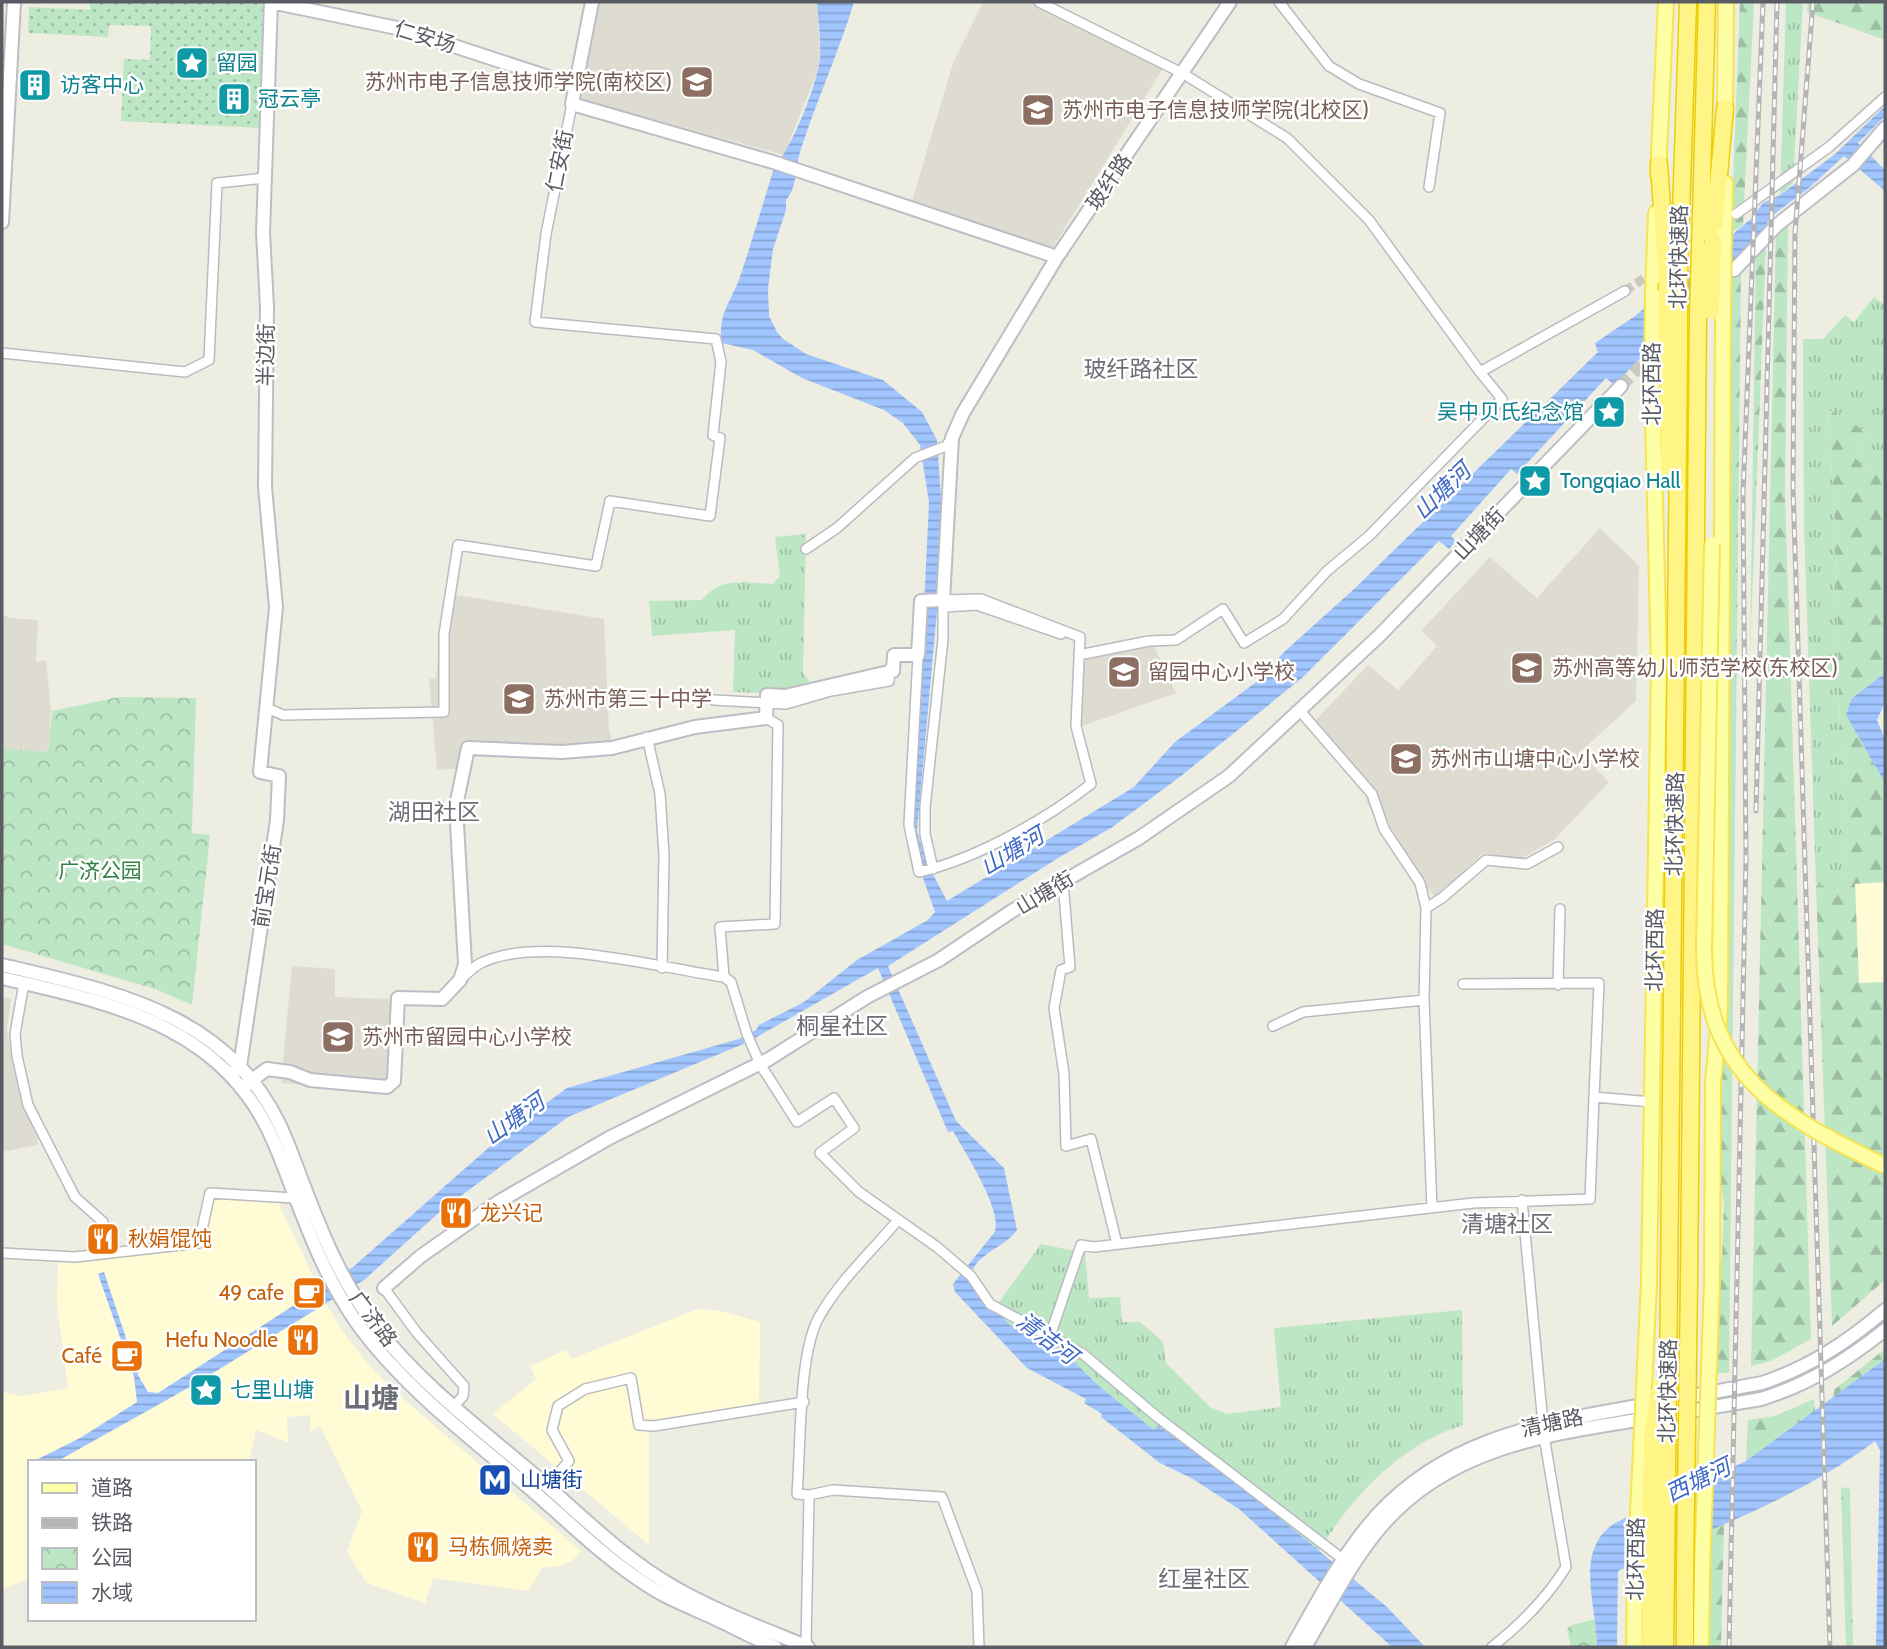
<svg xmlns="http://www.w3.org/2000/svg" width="1887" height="1649" viewBox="0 0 1887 1649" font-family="Cabin,'Noto Sans SC',sans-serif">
  <defs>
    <pattern id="grass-tufts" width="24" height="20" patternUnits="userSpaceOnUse" patternTransform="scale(1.75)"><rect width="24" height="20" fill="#bde6c4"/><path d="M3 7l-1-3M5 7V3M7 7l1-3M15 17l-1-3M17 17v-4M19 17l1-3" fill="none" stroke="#9dbea3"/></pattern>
    <pattern id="forest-firs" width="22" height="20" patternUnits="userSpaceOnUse" patternTransform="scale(1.75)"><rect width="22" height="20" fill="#bde6c4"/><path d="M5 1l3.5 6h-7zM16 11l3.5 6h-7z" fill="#9dbea3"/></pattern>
    <pattern id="park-crowns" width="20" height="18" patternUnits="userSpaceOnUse" patternTransform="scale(1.75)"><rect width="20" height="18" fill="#bde6c4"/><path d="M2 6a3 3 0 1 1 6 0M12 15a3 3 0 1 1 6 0" fill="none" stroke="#9dbea3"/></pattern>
    <pattern id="garden-dots" width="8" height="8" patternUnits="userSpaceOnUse" patternTransform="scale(1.75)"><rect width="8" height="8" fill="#bde6c4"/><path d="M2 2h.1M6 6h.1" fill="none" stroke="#9dbea3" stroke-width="1.8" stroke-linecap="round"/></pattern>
    <pattern id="water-rules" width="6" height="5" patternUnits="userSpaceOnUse" patternTransform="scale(1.75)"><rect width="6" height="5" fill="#a0c5ff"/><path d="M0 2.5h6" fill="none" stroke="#85a3d2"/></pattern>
  </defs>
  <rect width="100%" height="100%" fill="#eeede1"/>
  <path fill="#fffcd5" d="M1885,882v100l-26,1 -4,-100z
    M210,1193l66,5 50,106 17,28 25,32 27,28 186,159 -8,9 -13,6 -18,2 -14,23 -95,-13 -8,25 -58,-20 -20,-31 15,-41 -42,-85 -10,6v-17l-23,2 1,25 -32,-12 -7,32h-219v115l-28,13v-198l19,4 47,-8 -11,-83 1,-49 141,-13z
    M698,1309l23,2 39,11 -1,81 -43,16 -67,13v113l-156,-131 43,-35 -6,-13 36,-16 5,9z"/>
  <path fill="#dedcd0" d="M598,2h219l3,52 -3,18 -33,83 -204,-56 -1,-8z
    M983,2h61l121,63 -113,184 -140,-48 41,-138z
    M1600,528l39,38 -3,135 -56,51 29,30 -55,58 -34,19 -37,-6 -47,45 -35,-39 -36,-59 7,-8 -61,-67 57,-60 30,25 39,-44 -16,-15 69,-74 47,41z
    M445,593l159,26 5,109 4,18 -48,3 -102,-4v23l-26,2 -8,-91 7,-1z
    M2,613l7,5 29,2 -2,42 10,-2 5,51 -3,41 -46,-4z
    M1150,638l26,55 -94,33 -2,-74z
    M292,966l43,3v28l55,2 1,76 -10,8 -75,-6 -1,8 -24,-2z
    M2,997l9,2 -4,30 3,19 28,91 -1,6 -35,7z"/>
  <path fill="url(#grass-tufts)" d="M1786,2h17l-10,181 -13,12z
    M1874,297l11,8v177l-29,-23 10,-27 -38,-22 8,133 7,341 -27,2 -12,-360 -1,-187h20l22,-24 9,7z
    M806,534l-3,139 10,13 -29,8 -51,-2 2,-62 -83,6 -3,-35 53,-1c19,-24 43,-17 71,-16l7,-8 -5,-39z
    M1041,1244l44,9 4,45 31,-1 2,25h18l23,20 3,21 44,44 16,7 55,-7 -7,-79 188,-18 1,115c-63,20 -111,71 -144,126l-94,-78 -67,-46 -4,3 -54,-43 -36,-35 -53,-26 -18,-15z"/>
  <path fill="url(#forest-firs)" d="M1740,2h14l-11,223 -12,8z
    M1808,2h77v38l-78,-28z
    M1788,220l-3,273 26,846 -40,22 -20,5 25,-1136z
    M1766,241l-16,413 6,-404z
    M1741,267l-12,1106h-14l2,-89 5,-25 2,-57 -7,-39 7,-152 6,-610 -5,-17 3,-104z
    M1828,409l38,23 -10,27 29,23v191l-34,26 -5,16 39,68v99l-30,2 4,99 26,-1v298l-53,46 -16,-440 27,-3 -7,-340z
    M1885,1349v10l-53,40 3,-10z
    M1814,1399l1,12 -69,50 2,-41 27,-4z
    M1841,1487l9,2 3,158h-7z
    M1724,1522l-3,125h-14l5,-120z"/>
  <path fill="url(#park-crowns)" d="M119,697l77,1 -4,135 18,2 -18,170 -37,-16 -153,-45v-196l46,4 4,-41z
    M1597,1619v28h-26l-4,-18 4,-4z"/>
  <path fill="url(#garden-dots)" d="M90,2h173l-4,126 -138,-7 3,-62 26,1 1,-34 -42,-1 -1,12 -80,-4 1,-26 61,3z"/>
  <path fill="url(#water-rules)" d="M817,2h37c-15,50 -37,97 -53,147 -6,16 -3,38 -15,51v10l-13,39 -5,40 1,27 8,16 6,7 23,15 77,26 39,32 15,28 4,59 -3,101 -21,231 9,30 21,40 187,-114 41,-45 84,-62 25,-28 69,-62 245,-238 -3,-9 40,-27 116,-97 12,-16 17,-8 54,-40 51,-49v10l-27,27 27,27v21l-41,-35 -35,32 -36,27 -32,43 -127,127 -8,-7 -89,96 -6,-5 -60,67 5,5 -7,8 -10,-8 -136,136 -122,99 -70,52 -53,30 -170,108 68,155 48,47 13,62c-12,19 -54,27 -45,57l39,39 53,26 36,35 54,43 4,-4 67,47 162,134 38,40h-33l-153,-138 -46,-30 -33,-16 -59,-46 1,-3 -18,-11 2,-4 -59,-31 -72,-76 -2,-8 41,-51c11,-20 -30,-82 -41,-102l-5,1 -70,-164 -130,74 -180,75 -125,92 -79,71 -167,103 -141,79h-24l48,-24 57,-36 -3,-25 -36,-103 6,-2 35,105 9,15 10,1 195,-126 150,-132 64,-47 172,-49 17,-9 3,-5 45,-23 53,-42 71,-40 7,-8 -17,-48 -5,-27 16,-335 -9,-57 -17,-22 -19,-13 -82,-32 -49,-28 -31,-7c-5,-28 9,-41 18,-66 12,-36 23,-73 34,-109 19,-23 43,-82 46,-111 1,-18 -2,-37 -3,-55z
    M1885,673v29l-8,18 8,19v44l-39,-68 5,-16z
    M1885,1359v288h-9l4,-197 -5,-9c-78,59 -170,89 -257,130l-1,76h-20c0,-42 -24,-97 18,-124l131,-62z"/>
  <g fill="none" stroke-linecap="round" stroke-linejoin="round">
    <path stroke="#c9c9c2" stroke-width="9" stroke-dasharray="9 4.5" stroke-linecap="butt" d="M1625,291l31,-21"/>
    <path stroke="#c9c9c2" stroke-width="12" stroke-dasharray="12 6" stroke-linecap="butt" d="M1621,386l34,-35"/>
    <defs>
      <path id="street" d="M1039,2l143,71 105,65 82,82 111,152
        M1279,2l50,64 30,18 81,29 -11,74
        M1736,214l93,-67 56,-50
        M2,353l183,19 24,-12 8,-177 48,-5
        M806,549l31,-21 78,-70 31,-12 5,-7
        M945,607l32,-2 84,29
        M918,655l-9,170 10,47c57,-13 126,-52 172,-88l-15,-58 4,-89 -99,-38 -38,1v39l-18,168v27l8,35
        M1079,655l70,-14 27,-1 47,-31 21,34 39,-24 44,-48 42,-35 133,-137 -22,-27 145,-81
        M714,700l72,4 45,-13 58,-10 1,-13
        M265,707l18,8 161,-3v-78l14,-89 138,21 14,-65 100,15 10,-78 -7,-3 8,-73 -5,-23 -181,-17 11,-88 26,-130
        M1300,711l72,83 12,35 36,54 6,25 -2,92 8,208
        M647,737l13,57 4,61 -2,113
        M1063,882l7,85 -9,3 -7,38 10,66 2,72 25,-7 26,105
        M1426,908l16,-10 44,-38 41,4 31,-17
        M724,977l-4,-50 55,-3 3,-199 -12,-7
        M462,978c6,-5 13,-13 21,-16 60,-27 176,6 241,15l7,5 16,52 13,30 37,58 37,-24 20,30 -34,25 39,39 78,55 34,29 19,28 93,50 73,62 188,144
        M24,983l-9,51 2,22 11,49 47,92 28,25 5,30
        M1463,984l136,-1 -5,114
        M1558,985l2,-76
        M1273,1026l30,-14 121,-12
        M1522,1200l21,224
        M2,1253l73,4 124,-14 11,-50 84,5
        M384,1288l33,45 47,53 -1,10 -9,10
        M1050,1336l31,-91 13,2 379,-44 117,-4 4,-102 58,5
        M547,1486l22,-25 -17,-31 6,-24 27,-17 46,-11 8,47 15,1 150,-24
        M809,1495l24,-5 109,7 35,94 2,56
        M806,1646l3,-151 -12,-1c4,-46 1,-140 22,-177 21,-37 52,-65 79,-97
        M1492,1647c29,-23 55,-49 74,-80l-22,-131"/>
      <path id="secondary" d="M271,2l131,27 174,57
        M592,2l-20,102 201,58 284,95
        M2,222l12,-220
        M1734,270l43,-45 76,-60 32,-37
        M2,965c118,28 237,51 286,179 25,65 45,127 88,183 45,58 107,104 162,151 43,37 85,80 134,108 43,25 90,42 136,61
        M2,978c113,26 225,48 274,169 26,64 42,121 83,179 47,64 115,114 175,166 37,32 74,69 116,95 15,10 31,16 48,24 26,11 51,25 77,36
        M231,1076l9,-10 37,-246 2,-44 -19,-4 16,-165 -11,-120 2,-180 -4,-75 8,-230
        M241,1088l26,-19 23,3 20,8 77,7 7,-6 4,-83 44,1 18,-19 5,-16 -9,-158 12,-58 94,4 50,-4 83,-21 71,-9 1,-23 18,1 108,-25 1,-16h24l3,-54 22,-1 9,-162 11,-25 94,-156 173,-255
        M384,1288l37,-32 77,-54 111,-64 160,-79 98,-62 72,-37 73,-49 127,-73 90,-62 151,-141 241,-249
        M1292,1647c25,-45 51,-94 86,-133 65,-70 148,-88 238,-104 49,-9 98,-18 146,-27 48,-16 85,-41 123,-73
        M1305,1647c25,-42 47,-88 80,-125 63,-70 151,-86 240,-100 45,-8 90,-15 136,-23 48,-15 85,-38 124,-69"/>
      <path id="primary" d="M1725,117l1,-115
        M1658,175l8,-173
        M1724,234l1,-51
        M1653,295l3,-82
        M1712,1282l1,-200 7,-74 3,-700
        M1649,1283l10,-618 -7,-288
        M1634,1647l1,-73
        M1701,1647l1,-76"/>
      <path id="highway" d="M1659,164l8,119
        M1713,241l12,-133
        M1700,249l7,-247
        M1679,274l9,-272
        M1667,348l2,126
        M1669,1283l10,-933
        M1689,1283l9,-969
        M1649,1647l1,-73
        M1665,1647l1,-75
        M1685,1647v-76"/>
    </defs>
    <use href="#street" stroke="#b9bbc1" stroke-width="12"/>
    <use href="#secondary" stroke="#bcbec6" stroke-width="16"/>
    <use href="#primary" stroke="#f6e452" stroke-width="18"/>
    <use href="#highway" stroke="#efce00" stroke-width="19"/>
    <use href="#street" stroke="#fff" stroke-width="9"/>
    <use href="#secondary" stroke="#fff" stroke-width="12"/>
    <use href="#primary" stroke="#feffa5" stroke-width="14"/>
    <use href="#highway" stroke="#fff587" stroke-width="16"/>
    <defs>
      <path id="rail" d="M1813,2l-18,231 -2,255 37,1159
        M1756,811l21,-809
        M1729,1647l17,-788 -3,-365 20,-492"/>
    </defs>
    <use href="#rail" stroke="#b5b5b6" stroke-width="5"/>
    <use href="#rail" stroke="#fff" stroke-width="2.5" stroke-dasharray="8" stroke-linecap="butt"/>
    <defs>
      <path id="primary-bridge" d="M1723,308l1,-74
        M1652,377l1,-82
        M1712,544l-8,404c0,127 78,169 181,218
        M1702,1571l10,-289
        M1635,1574l14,-291"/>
      <path id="highway-bridge" d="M1679,274v76
        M1667,283v65
        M1711,311l2,-70
        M1698,314l2,-65
        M1685,1571l4,-288
        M1666,1572l3,-289
        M1650,1574l2,-139 8,-49"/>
    </defs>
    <use href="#primary-bridge" stroke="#f6e452" stroke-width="18" stroke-linecap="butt"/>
    <use href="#highway-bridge" stroke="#efce00" stroke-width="19" stroke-linecap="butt"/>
    <use href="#primary-bridge" stroke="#feffa5" stroke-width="14"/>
    <use href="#highway-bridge" stroke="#fff587" stroke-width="16"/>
  </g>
  <defs>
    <symbol id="sight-square" viewBox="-11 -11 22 22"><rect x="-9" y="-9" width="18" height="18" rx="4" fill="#0f9aa8" stroke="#fff"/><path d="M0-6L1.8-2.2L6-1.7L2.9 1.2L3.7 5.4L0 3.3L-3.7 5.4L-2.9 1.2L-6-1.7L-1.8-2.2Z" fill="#fff"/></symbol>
    <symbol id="university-square" viewBox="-11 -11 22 22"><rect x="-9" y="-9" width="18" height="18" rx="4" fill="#8d6e63" stroke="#fff"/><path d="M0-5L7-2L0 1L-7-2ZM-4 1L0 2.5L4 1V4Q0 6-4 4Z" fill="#fff"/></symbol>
    <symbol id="building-square" viewBox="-11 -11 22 22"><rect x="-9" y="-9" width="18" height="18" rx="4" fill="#0f9aa8" stroke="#fff"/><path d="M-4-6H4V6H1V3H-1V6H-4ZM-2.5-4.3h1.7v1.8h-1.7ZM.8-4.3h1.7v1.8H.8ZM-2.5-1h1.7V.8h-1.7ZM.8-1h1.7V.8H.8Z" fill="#fff"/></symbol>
    <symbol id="school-square" viewBox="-11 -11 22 22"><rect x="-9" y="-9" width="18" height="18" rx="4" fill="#8d6e63" stroke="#fff"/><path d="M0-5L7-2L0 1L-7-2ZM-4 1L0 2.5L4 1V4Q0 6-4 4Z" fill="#fff"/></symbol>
    <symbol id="restaurant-square" viewBox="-11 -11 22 22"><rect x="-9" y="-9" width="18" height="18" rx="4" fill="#e8710a" stroke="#fff"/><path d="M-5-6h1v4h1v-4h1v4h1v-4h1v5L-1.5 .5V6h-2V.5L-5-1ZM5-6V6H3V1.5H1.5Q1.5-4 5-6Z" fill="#fff"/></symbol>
    <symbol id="cafe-square" viewBox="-11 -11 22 22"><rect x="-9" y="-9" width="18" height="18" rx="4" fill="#e8710a" stroke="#fff"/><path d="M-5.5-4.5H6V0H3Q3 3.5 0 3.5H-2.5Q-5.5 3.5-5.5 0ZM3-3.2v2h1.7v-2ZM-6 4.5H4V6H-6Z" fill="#fff"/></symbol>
    <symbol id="metro-square" viewBox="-11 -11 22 22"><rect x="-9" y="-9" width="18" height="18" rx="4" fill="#1a4fb4" stroke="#fff"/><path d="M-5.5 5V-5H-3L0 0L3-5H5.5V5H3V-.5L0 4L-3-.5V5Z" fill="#fff"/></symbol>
  </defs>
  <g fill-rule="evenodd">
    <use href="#sight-square" x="173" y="44" width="38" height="38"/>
    <use href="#university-square" x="678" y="63" width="38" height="38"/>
    <use href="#building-square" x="16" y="66" width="38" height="38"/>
    <use href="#building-square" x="215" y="80" width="38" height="38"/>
    <use href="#university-square" x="1019" y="91" width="38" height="38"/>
    <use href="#sight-square" x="1590" y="393" width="38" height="38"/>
    <use href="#sight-square" x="1516" y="462" width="38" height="38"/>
    <use href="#university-square" x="1508" y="649" width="38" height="38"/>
    <use href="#school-square" x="1105" y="653" width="38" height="38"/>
    <use href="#school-square" x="500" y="680" width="38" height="38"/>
    <use href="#school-square" x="1387" y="740" width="38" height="38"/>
    <use href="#school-square" x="319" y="1018" width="38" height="38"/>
    <use href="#restaurant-square" x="437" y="1194" width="38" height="38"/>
    <use href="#restaurant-square" x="84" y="1220" width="38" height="38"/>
    <use href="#cafe-square" x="290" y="1274" width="38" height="38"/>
    <use href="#restaurant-square" x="284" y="1321" width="38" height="38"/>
    <use href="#cafe-square" x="108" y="1337" width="38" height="38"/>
    <use href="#sight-square" x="187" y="1371" width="38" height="38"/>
    <use href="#metro-square" x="476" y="1461" width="38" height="38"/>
    <use href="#restaurant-square" x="404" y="1528" width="38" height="38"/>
  </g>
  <g text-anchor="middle" stroke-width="5" stroke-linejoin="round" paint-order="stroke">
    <g font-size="21" fill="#5a5c63" stroke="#fff">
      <text transform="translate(425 37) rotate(17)" y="7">仁安场</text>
      <text transform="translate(560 161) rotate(-79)" y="7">仁安街</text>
      <text transform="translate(1109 182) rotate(-56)" y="7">玻纤路</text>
      <text transform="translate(1679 257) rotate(-89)" y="7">北环快速路</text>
      <text transform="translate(266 355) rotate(-89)" y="7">半边街</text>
      <text transform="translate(1652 384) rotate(-90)" y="7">北环西路</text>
      <text transform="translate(1479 534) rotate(-46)" y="7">山塘街</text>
      <text transform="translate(1675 824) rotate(-89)" y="7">北环快速路</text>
      <text transform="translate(267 886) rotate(-81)" y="7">前宝元街</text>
      <text transform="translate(1045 893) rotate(-31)" y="7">山塘街</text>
      <text transform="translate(1655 950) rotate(-89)" y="7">北环西路</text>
      <text transform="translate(373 1319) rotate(53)" y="7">广济路</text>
      <text transform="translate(1668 1391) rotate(-89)" y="7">北环快速路</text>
      <text transform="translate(1552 1423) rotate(-12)" y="7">清塘路</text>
      <text transform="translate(1636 1559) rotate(-89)" y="7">北环西路</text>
    </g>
    <g font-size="21" fill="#0d838f" stroke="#fff" text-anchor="start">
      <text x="216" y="70">留园</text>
      <text x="60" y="92">访客中心</text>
      <text x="258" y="106">冠云亭</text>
      <text x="1584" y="419" text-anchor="end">吴中贝氏纪念馆</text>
      <text x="1560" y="488">Tongqiao Hall</text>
      <text x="230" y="1397">七里山塘</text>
    </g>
    <g font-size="21" fill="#785e54" stroke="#fff" text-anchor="start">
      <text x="672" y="89" text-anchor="end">苏州市电子信息技师学院(南校区)</text>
      <text x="1062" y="117">苏州市电子信息技师学院(北校区)</text>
      <text x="1552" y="675">苏州高等幼儿师范学校(东校区)</text>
      <text x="1148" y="679">留园中心小学校</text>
      <text x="544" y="706">苏州市第三十中学</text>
      <text x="1430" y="766">苏州市山塘中心小学校</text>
      <text x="362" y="1044">苏州市留园中心小学校</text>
    </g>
    <g font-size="21" fill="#318343" stroke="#fff">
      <text x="100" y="878">广济公园</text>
    </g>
    <g font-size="21" fill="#c56008" stroke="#fff" text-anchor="start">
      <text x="480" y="1220">龙兴记</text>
      <text x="128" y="1246">秋娟馄饨</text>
      <text x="284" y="1300" text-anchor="end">49 cafe</text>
      <text x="278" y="1347" text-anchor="end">Hefu Noodle</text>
      <text x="102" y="1363" text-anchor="end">Café</text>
      <text x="448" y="1554">马栋佩烧卖</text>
    </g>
    <g font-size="21" fill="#164399" stroke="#fff" text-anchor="start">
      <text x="520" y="1487">山塘街</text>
    </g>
    <g font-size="23" fill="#6b6e75" stroke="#fff">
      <text x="1141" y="377">玻纤路社区</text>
      <text x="434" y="820">湖田社区</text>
      <text x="842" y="1034">桐星社区</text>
      <text x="1507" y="1232">清塘社区</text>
      <text x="1204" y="1587">红星社区</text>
    </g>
    <g font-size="23" font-style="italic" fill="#3f69c6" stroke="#fff">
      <text transform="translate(1442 491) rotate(-44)" y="8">山塘河</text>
      <text transform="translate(1012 851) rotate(-31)" y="8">山塘河</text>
      <text transform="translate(514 1119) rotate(-36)" y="8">山塘河</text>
      <text transform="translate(1047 1338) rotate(37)" y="8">清洁河</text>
      <text transform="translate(1698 1480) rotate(-26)" y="8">西塘河</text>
    </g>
    <g font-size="28" font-weight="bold" fill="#6b6e75" stroke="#fff">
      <text x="371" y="1408">山塘</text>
    </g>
  </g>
  <rect width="1887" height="1649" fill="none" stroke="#5a5c63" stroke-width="7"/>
  <rect x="28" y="1460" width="228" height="161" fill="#ffffff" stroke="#bdbec1" stroke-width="2"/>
  <rect x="42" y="1483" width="35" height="10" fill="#feffa5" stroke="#bdbec1" stroke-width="2"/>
  <text x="91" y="1495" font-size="21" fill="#5a5c63">道路</text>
  <rect x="42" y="1518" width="35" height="10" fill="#b5b5b6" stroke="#bdbec1" stroke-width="2"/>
  <text x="91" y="1530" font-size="21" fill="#5a5c63">铁路</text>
  <rect x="42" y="1548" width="35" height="21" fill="url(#park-crowns)" stroke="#bdbec1" stroke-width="2"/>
  <text x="91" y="1565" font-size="21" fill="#5a5c63">公园</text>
  <rect x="42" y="1582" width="35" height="21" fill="url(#water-rules)" stroke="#bdbec1" stroke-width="2"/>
  <text x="91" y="1600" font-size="21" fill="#5a5c63">水域</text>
</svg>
